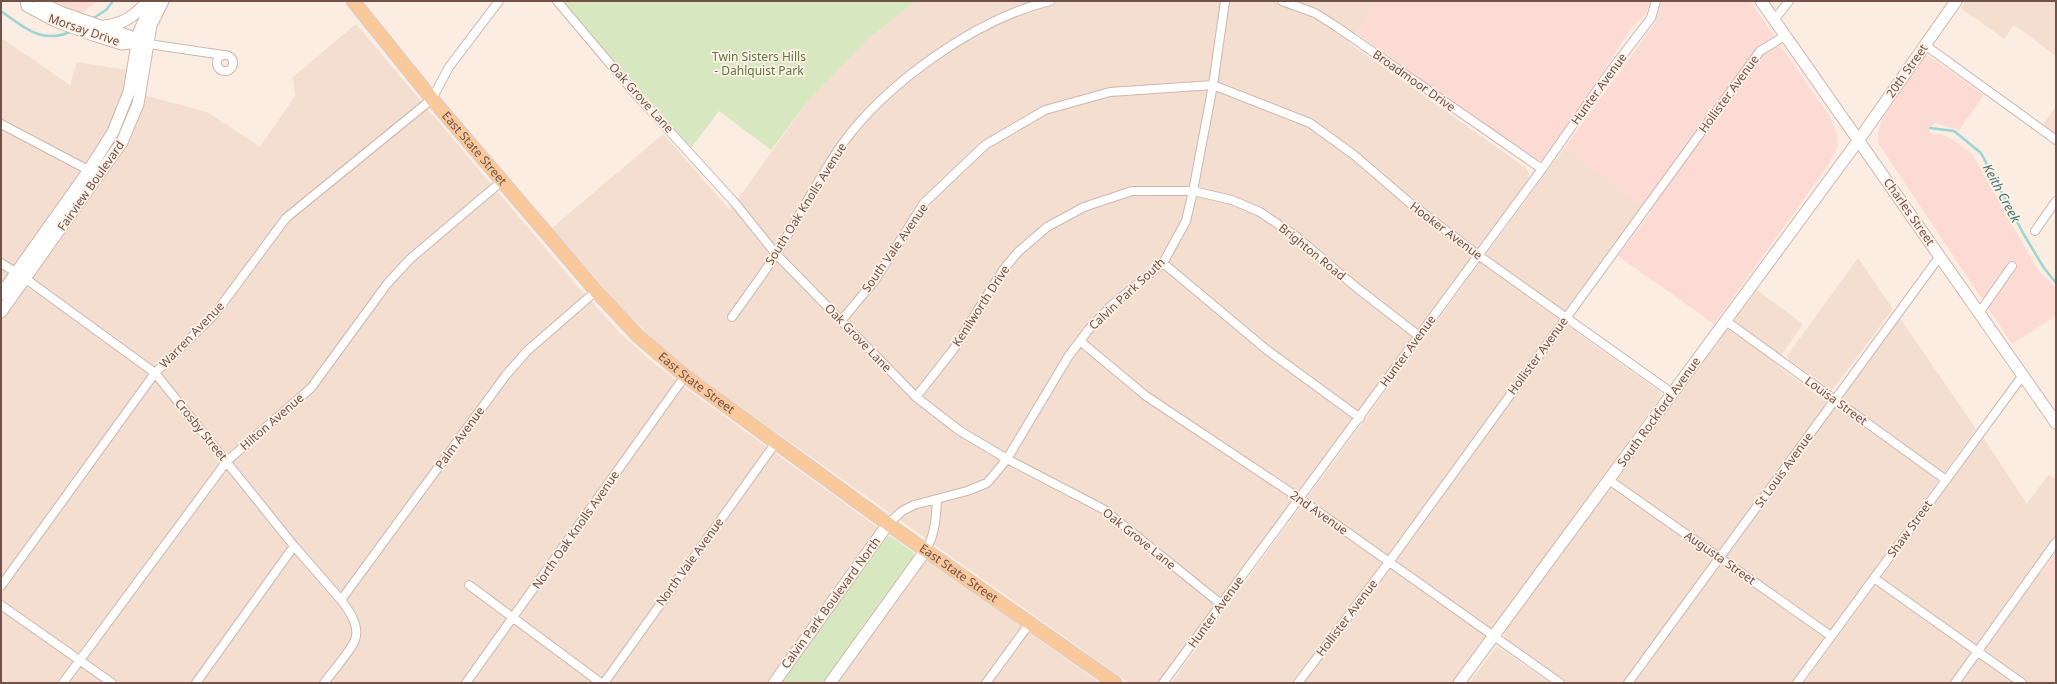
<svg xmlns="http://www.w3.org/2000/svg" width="2057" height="684" viewBox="0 0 2057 684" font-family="'Noto Sans',sans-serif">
  <rect width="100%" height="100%" fill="#fbede2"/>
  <path fill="#f3ded0" d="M916,1h462l-29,42 177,125 3,5 -1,7 -370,503h-29l-433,-308 -38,-31 -39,-39 -67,-77 111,-94 67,76 78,-109 61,-63z
    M1966,1h90v55l-42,-31 -10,14 -43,-31z
    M356,24l222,263 42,46 30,27 41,32 186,135v4l-108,152h-768v-364l118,-166 24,-58 64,17 53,35 35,-51 -2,-19z
    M1,38l69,47 7,-23 50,8 -4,28 -12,35 -110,155z
    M2056,106v30l-14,-10z
    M1565,147l78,59 -83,114 99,71 2,5 -208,287h-282z
    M1858,258l35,51 -60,80h-3l-41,-29 -2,-4z
    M1757,290l46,34 -28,40 59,44 66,-90 76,111 -185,254h-225l-61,-45 -1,-6z
    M1983,437l44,67 21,-29 8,3v57l-23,32 23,17v99h-252z
    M926,561l4,1 170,121h-266l89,-121z
    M1496,647l4,1 50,35h-81z"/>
  <path fill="#fcdbd5" d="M43,1h54l-18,15z
    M1378,1h273l-6,14 -13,12 -41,63 -48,69 -4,2h-4l-179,-128z
    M1662,1h88l80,116 7,18 1,10 -9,19 -115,160 -96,-68 33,-44 -86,-65 90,-124z
    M1924,56l6,1 54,38 -25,35 -24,-7 -6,7 3,5 9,-1 14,7 17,13 66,116 18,18v28l-44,28 -134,-201v-10l5,-16z
    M2056,552v32l-15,-11z"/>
  <path fill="#d7e8c1" d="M562,1h354l-47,37 -61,63 -37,49 -52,-39 -28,37z
    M890,536l23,16 1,5 -89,126h-46l105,-145z"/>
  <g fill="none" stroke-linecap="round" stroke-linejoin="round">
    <path stroke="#9dd5d5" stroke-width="2.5" d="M1,11c24,17 41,34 71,20
      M92,19l14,-9 7,-9
      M1930,128l24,3 27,22 42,80 21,35 12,15"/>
    <defs>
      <path id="street" d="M557,1l76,90 102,112 41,51 140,143 44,34 47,28 96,50 118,95
        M1282,1l33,12 22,14 205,142
        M1774,20l15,-19
        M142,43l81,12
        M1925,45l131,95
        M217 63a8 8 0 1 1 16 0a8 8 0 1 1-16 0Z
        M1,124l91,48
        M2035,231l21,-30
        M1,263l25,16 129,94 139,173 47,54c8,10 19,27 14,40 -5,12 -23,32 -31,43
        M1163,263l104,87 93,68
        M1979,313l33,-47
        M732,317c15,-21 30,-41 44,-63 23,-36 42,-76 67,-111 45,-61 133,-124 207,-142
        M841,321l34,-41 49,-77 61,-58 60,-35 65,-18 103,-7 97,38 44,32 56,48 68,52 194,138
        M1726,321l220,159
        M1080,341l66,55 153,102 261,185
        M916,397l37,-47 50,-80 15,-18 29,-25 37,-20 48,-16h61l39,9 28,12 37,25 60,51 62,48
        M1609,480l222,156
        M888,524l14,-13 12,-6 53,-14 20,-8 20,-24 61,-102 21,-28 23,-24 51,-42 23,-42 7,-30 20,-106 12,-84
        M926,550c9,-16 10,-31 11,-50
        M1874,578l148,105
        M469,585l132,98
        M1,586l154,-213 59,-58 72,-97 146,-119 17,-32 50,-66
        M341,600l165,-225 21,-24 69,-60
        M1,605l111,78
        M63,683l164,-222 84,-73 76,-104 23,-25 92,-78
        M196,683l98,-137
        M466,683l219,-307
        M604,683l173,-242
        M986,683l44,-60
        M1163,683l379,-514 67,-96 42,-55 5,-17
        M1298,683l91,-121 371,-511 25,-15
        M1628,683l312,-427
        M1797,683l226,-308
        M1955,683l101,-141"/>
      <path id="secondary" d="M26,1l1,5 28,15 38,14 29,9 15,-2
        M38,1l22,11 69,24 8,6
        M1761,1l295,422
        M104,26c21,-2 31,-11 44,-25
        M1,294l88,-124 24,-38 16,-40 10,-60 14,-31
        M1,312l121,-170 16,-38 13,-79 12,-24
        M774,683l114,-159
        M830,683l96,-133
        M1459,683l399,-542 98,-140"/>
      <g id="primary">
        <path id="s1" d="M353,1l79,98 164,192 42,45 47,40 203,148 227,159"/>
      </g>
    </defs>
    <use href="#street" stroke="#ceb6ac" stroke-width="10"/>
    <use href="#secondary" stroke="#d1b5a9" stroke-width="13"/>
    <use href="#primary" stroke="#d8cecc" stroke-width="15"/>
    <use href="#street" stroke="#fff" stroke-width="8"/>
    <use href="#secondary" stroke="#fff" stroke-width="11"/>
    <use href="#primary" stroke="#f9c89b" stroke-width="13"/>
  </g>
  <g text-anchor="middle" stroke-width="3.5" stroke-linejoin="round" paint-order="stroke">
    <g font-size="12" fill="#725149" stroke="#fff2e7">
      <text transform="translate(84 30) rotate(19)" y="4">Morsay Drive</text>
      <text transform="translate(1907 71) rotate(-55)" y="4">20th Street</text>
      <text transform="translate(1414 81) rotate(35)" y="4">Broadmoor Drive</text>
      <text transform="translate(1599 89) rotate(-54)" y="4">Hunter Avenue</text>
      <text transform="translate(1729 94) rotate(-54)" y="4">Hollister Avenue</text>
      <text transform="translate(641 98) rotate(48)" y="4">Oak Grove Lane</text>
      <text dy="4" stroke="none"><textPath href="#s1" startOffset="191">East State Street</textPath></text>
      <text transform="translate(91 186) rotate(-55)" y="4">Fairview Boulevard</text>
      <text transform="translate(806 204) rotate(-58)" y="4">South Oak Knolls Avenue</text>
      <text transform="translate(1909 212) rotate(55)" y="4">Charles Street</text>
      <text transform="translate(1446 231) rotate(37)" y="4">Hooker Avenue</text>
      <text transform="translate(895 248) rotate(-55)" y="4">South Vale Avenue</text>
      <text transform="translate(1312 252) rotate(39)" y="4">Brighton Road</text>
      <text transform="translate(1127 294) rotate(-43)" y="4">Calvin Park South</text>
      <text transform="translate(981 306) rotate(-57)" y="4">Kenilworth Drive</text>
      <text transform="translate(192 335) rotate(-46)" y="4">Warren Avenue</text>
      <text transform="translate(858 338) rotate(46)" y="4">Oak Grove Lane</text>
      <text transform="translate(1408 351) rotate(-54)" y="4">Hunter Avenue</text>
      <text transform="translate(1538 356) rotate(-54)" y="4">Hollister Avenue</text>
      <text dy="4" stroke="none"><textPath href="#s1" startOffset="515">East State Street</textPath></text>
      <text transform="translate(1836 401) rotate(36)" y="4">Louisa Street</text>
      <text transform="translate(1659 412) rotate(-54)" y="4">South Rockford Avenue</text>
      <text transform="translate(272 422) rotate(-41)" y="4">Hilton Avenue</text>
      <text transform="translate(201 430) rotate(51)" y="4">Crosby Street</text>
      <text transform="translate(460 438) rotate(-54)" y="4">Palm Avenue</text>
      <text transform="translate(1784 470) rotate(-54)" y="4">St Louis Avenue</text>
      <text transform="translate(1319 513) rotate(35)" y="4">2nd Avenue</text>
      <text transform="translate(1910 529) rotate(-54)" y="4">Shaw Street</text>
      <text transform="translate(576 530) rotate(-55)" y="4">North Oak Knolls Avenue</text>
      <text transform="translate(1139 539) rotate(39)" y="4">Oak Grove Lane</text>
      <text transform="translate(1720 558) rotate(35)" y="4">Augusta Street</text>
      <text transform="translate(690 562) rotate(-54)" y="4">North Vale Avenue</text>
      <text dy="4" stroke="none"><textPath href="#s1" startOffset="839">East State Street</textPath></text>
      <text transform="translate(831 603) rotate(-54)" y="4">Calvin Park Boulevard North</text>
      <text transform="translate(1216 612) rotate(-54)" y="4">Hunter Avenue</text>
      <text transform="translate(1347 618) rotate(-53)" y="4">Hollister Avenue</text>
    </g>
    <g font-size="12" fill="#5a7842" stroke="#fff2e7">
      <text x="759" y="61">Twin Sisters Hills<tspan x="759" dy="14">- Dahlquist Park</tspan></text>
    </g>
    <g font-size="13" font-style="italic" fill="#3d7677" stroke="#fff2e7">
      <text transform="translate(2002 193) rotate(62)" y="5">Keith Creek</text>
    </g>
  </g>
  <rect width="2057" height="684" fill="none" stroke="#725149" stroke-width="4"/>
</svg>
